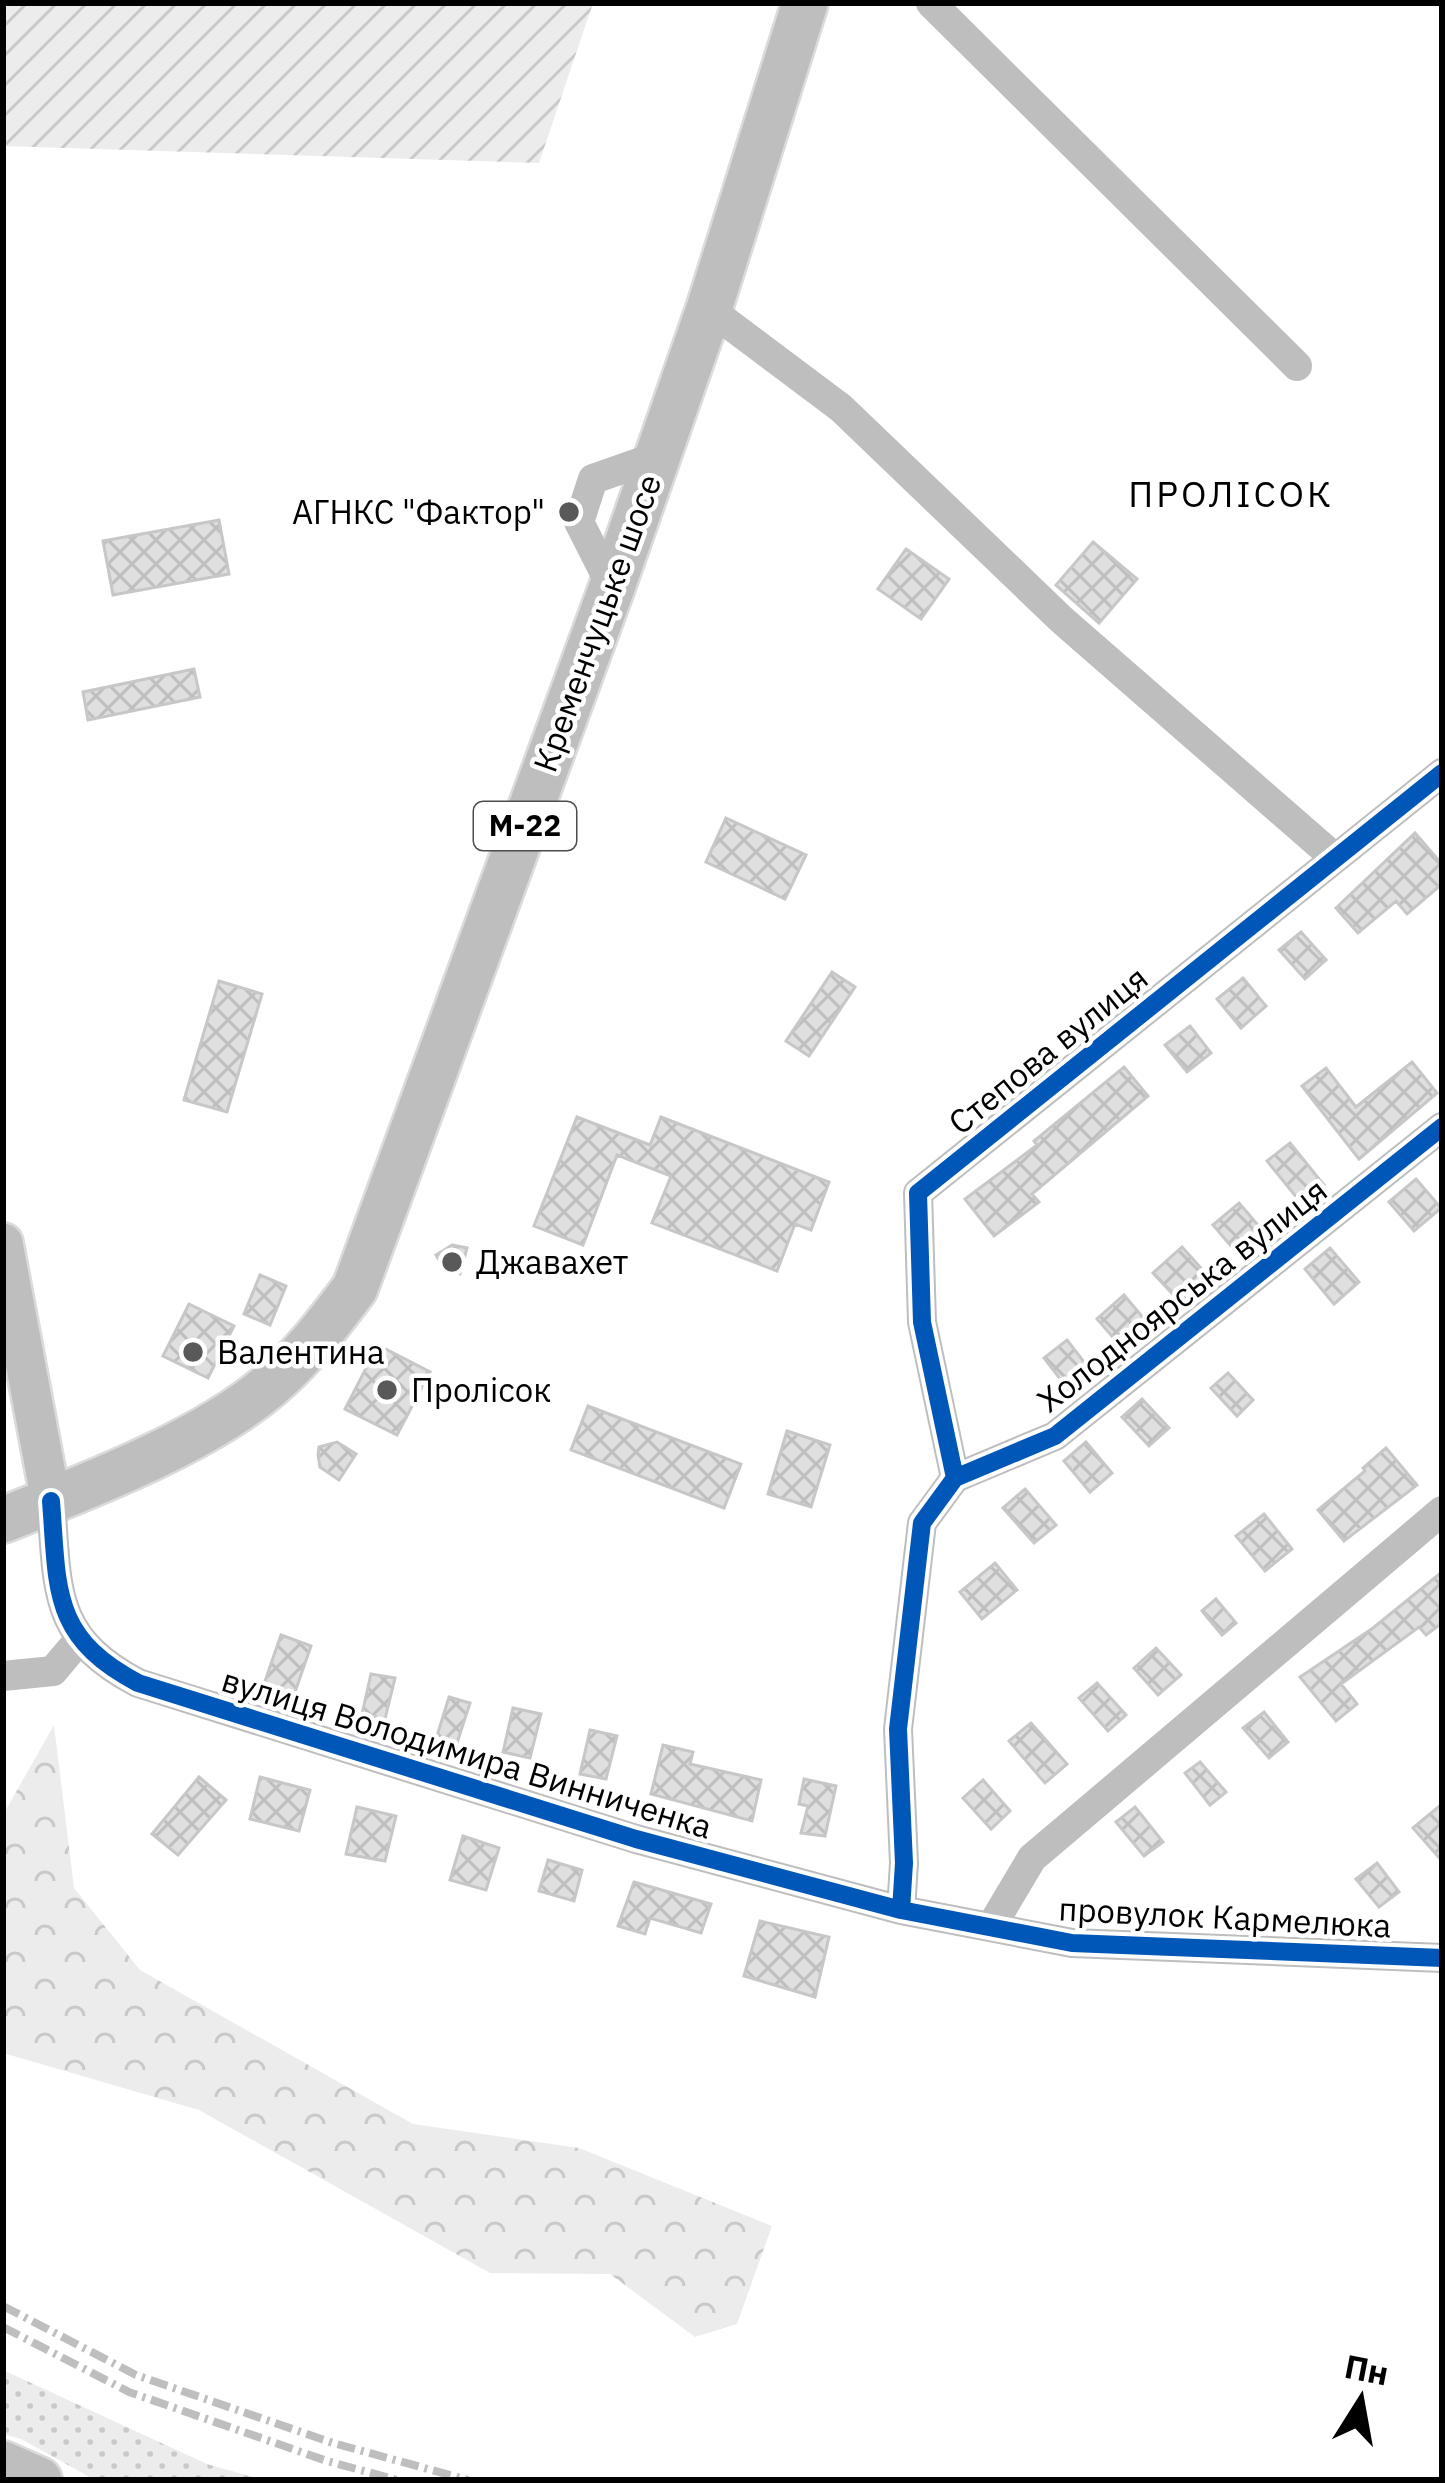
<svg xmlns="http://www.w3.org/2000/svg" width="1445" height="2483" viewBox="0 0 1445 2483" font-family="'IBM Plex Sans',sans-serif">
  <defs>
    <pattern id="grass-dots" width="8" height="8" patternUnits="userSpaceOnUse" patternTransform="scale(3)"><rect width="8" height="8" fill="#ececec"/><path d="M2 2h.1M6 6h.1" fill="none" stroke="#c9c9c9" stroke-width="1.8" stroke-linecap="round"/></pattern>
    <pattern id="forest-crowns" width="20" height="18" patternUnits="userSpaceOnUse" patternTransform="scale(3)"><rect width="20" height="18" fill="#ececec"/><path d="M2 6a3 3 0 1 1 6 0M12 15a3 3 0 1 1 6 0" fill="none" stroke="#c9c9c9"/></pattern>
    <pattern id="garden-furrows" width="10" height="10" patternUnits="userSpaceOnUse" patternTransform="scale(3)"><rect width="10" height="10" fill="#ececec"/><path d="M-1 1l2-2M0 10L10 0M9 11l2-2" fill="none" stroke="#c9c9c9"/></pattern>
    <pattern id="building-cross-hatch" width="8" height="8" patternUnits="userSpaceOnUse" patternTransform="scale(3)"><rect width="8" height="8" fill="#dfdfdf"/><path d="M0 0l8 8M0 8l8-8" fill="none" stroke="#bebebe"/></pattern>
  </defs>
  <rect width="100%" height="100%" fill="#fff"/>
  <path fill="url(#grass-dots)" d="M3,2370l204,94 56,16h-168l-74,-41 -18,-5z"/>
  <path fill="url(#forest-crowns)" d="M54,1725l20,163 66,82 273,154 166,24 193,78 -35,98 -42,13 -85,-63 -120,-1 -291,-163 -196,-57v-238z"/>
  <path fill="url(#garden-furrows)" d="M3,3h590l-54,160 -536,-17z"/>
  <path fill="url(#building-cross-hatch)" stroke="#c7c7c7" stroke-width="3" d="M219,520l10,54 -116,21 -10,-54z
    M1093,542l44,37 -38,44 -43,-38z
    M906,549l43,30 -28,40 -43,-30z
    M194,669l6,28 -112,23 -5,-28z
    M726,818l80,37 -21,44 -79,-37z
    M1415,833l27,31v20l-35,30 -11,-13 -38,32 -22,-25z
    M1301,932l25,28 -21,19 -26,-29z
    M832,972l23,15 -46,69 -23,-15z
    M1243,978l23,28 -25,22 -24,-29z
    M219,981l43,13 -35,118 -43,-12z
    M1190,1026l21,27 -24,19 -22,-27z
    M1412,1062l25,31 -78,66 -57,-73 24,-18 30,39z
    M1124,1067l24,29 -116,98 7,8 -45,34 -29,-37 72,-54 -3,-4z
    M577,1117l73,28 11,-28 168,65 -18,48 -16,-6 -18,47 -125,-48 19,-47 -54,-21 -34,90 -49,-19z
    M1290,1143l34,42 -22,19 -35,-43z
    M1416,1179l25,29 -27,23 -25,-29z
    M1239,1203l25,29 -21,19 -7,1 -23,-27z
    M452,1245l15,3 -7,26 -15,-4 -9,-15z
    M1182,1247l26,29 -28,26 -27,-29z
    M1330,1248l29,34 -25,22 -29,-35z
    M260,1275l26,11 -16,39 -26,-11z
    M1124,1295l27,32 -27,23 -27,-31z
    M189,1304l45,22 -26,52 -45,-22z
    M1067,1340l27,35 -23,18 -27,-35z
    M378,1345l52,27 -33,63 -52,-26z
    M1228,1373l25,27 -16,16 -26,-28z
    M1142,1399l27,29 -20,18 -27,-29z
    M588,1406l153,58 -17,44 -153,-58z
    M787,1431l43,14 -19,62 -43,-13z
    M337,1442l19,12 -17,26 -19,-13 -2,-12 1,-8z
    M1086,1442l26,31 -22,19 -26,-31z
    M1386,1448l31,37 -73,56 -26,-31 47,-39 -2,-3z
    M1025,1489l31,36 -22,18 -31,-35z
    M1264,1514l28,35 -27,22 -29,-35z
    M995,1563l22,27 -35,29 -22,-27z
    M1442,1572v51l-16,12 -7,-8 -78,57 16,20 -21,17 -36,-44 73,-49z
    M1216,1599l20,24 -14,12 -20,-24z
    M281,1635l30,11 -17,49 -30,-11z
    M1156,1648l25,27 -23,20 -24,-27z
    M371,1674l24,4 -10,41 -23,-5z
    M1097,1683l29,32 -18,16 -29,-33z
    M449,1697l21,6 -14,43 -20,-7z
    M513,1708l28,6 -11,44 -27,-6z
    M1264,1712l24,30 -19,16 -26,-30z
    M1031,1723l36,41 -22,19 -36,-42z
    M590,1730l27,6 -11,43 -26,-5z
    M663,1745l30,7 -3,12 71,16 -9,41 -101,-27z
    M1200,1762l26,30 -16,13 -25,-32z
    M199,1777l27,23 -48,55 -26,-21z
    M260,1777l50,13 -11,41 -49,-12z
    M804,1779l32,7 -11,50 -24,-3 7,-27 -9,-2z
    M983,1780l27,31 -19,18 -28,-31z
    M1442,1804v57l-29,-33z
    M357,1807l39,9 -11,45 -39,-7z
    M1135,1807l28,35 -19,14 -28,-34z
    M463,1836l36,12 -13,42 -36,-10z
    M548,1860l34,10 -8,31 -35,-10z
    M1377,1863l22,29 -20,15 -23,-28z
    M634,1882l77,22 -10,29 -51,-15 -5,16 -27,-8z
    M760,1921l69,16 -14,60 -71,-21z"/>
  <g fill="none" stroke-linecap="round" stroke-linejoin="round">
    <defs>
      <path id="major" d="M3,1243l48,258"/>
      <path id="highway" d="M3,1520c82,-33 199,-77 266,-134 34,-29 59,-62 86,-98l257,-701 97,-278 96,-306
        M3,2464l36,16"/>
    </defs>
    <use href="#major" stroke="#dbdbdb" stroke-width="44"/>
    <use href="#highway" stroke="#dbdbdb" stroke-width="50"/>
    <path stroke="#bebebe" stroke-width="30" d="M931,3l366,363
      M709,309l132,99 221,212 273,238
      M612,587l-33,-65 14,-43 63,-22
      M955,1478l-33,-156 -4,-129 524,-420
      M51,1501c7,89 0,136 87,182l498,156 265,71 171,33 370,15
      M3,1676l50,-5 26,-31
      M901,1910l3,-47 -6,-134 24,-206 33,-45 100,-42 387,-309
      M991,1927l41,-69 410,-347"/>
    <use href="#major" stroke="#bebebe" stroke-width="39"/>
    <use href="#highway" stroke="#bebebe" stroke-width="45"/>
    <path stroke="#bebebe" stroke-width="8" stroke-dasharray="18 6 3 6" stroke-linecap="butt" d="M3,2306l133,69 197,68 135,37
      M3,2327l126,65 198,69 70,19"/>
    <defs>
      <path id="cycleway" d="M955,1478l-33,-156 -4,-129 524,-420
        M51,1501c7,89 0,136 87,182l498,156 265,71 171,33 370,15
        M901,1910l3,-47 -6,-134 24,-206 33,-45 100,-42 387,-309"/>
    </defs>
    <use href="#cycleway" stroke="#fff" stroke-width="26"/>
    <use href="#cycleway" stroke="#0057b8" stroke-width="18"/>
  </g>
  <g fill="#595959" stroke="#fff" stroke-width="4.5">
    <circle cx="569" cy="512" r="12"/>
    <circle cx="452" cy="1262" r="12"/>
    <circle cx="193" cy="1352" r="12"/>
    <circle cx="387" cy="1390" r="12"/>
  </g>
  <g text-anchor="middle" stroke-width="9" stroke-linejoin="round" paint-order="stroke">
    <rect fill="#fff" stroke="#4c4c4c" stroke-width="3" x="474" y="802" width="102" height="48" rx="9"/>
    <g font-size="30" font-weight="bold" fill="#000">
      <text x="525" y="836">М-22</text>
    </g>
    <g font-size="33" fill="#000" stroke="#fff" text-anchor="start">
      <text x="545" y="524" text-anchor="end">АГНКС "Фактор"</text>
      <text x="476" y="1274">Джавахет</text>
      <text x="217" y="1364">Валентина</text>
      <text x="411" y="1402">Пролісок</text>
    </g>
    <g font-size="33" fill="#000" stroke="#fff">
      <text transform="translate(597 623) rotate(-70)" y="12">Кременчуцьке шосе</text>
      <text transform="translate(1048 1050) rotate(-39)" y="12">Степова вулиця</text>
      <text transform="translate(1182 1295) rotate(-38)" y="12">Холодноярська вулиця</text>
      <text transform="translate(467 1753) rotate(17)" y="12">вулиця Володимира Винниченка</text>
      <text transform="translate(1225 1917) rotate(3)" y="12">провулок Кармелюка</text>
    </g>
    <g font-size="36" letter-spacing="3" fill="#000" stroke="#fff">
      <text x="1231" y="507">ПРОЛІСОК</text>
    </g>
  </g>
  <rect width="1445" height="2483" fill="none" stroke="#000000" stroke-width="12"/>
  <g transform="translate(1361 2399) rotate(11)" stroke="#ffffff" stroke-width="9" paint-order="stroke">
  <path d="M0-9L21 45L0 30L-21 45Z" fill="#000000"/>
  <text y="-18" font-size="33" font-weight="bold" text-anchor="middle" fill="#000000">Пн</text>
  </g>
</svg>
